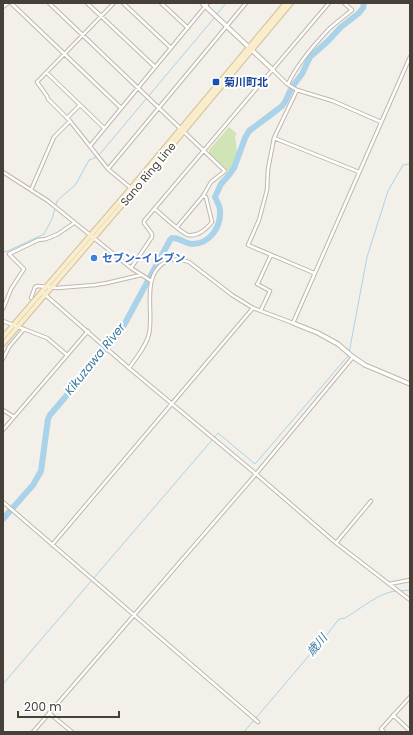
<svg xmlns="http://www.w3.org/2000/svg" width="413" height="735" viewBox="0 0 413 735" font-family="Poppins,'Noto Sans JP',sans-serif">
  <rect width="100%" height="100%" fill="#f3efe9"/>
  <path fill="#d0e4b5" d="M229,127l8,7 -2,2c2,16 5,23 -5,36l-21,-19v-3z"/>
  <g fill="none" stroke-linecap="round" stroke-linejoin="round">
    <path stroke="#aad3ea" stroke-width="1" d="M217,14l9,-11
      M99,155l116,-138
      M3,252l5,-1 36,-17 8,-15 5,-18 19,-17 13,-24 8,-3
      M349,353l18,-96 21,-66 15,-26 7,-1
      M400,591l10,-1
      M3,684l215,-251 37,31 93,-108
      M256,718l73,-86 10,-13 6,-1c14,-8 36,-27 52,-27
      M244,732l10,-12"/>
    <path stroke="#aad3ea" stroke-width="6" d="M3,519l30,-34 8,-14 7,-52 2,-4 62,-73 11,-15 47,-87 2,-2c7,-1 13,6 20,6 18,0 29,-17 28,-33 0,-5 -3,-9 -5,-14l6,-13 8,-9 5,-7 11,-30 4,-7 24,-18 9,-7 3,-4 7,-15 10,-13 8,-17 18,-16 13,-14 18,-14 4,-5 1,-5"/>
    <defs>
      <path id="minor" d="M11,3l110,105
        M49,3l176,168 -14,11 -8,14 -26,31
        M87,3l68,64
        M114,3l-77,79 10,14 1,3 22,22 38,48 24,20
        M123,3l48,45
        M161,3l27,25
        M3,7l5,-4
        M273,70l14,14 10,6 36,11 48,21
        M47,73l57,55
        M288,84c9,-20 25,-38 40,-54 7,-7 16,-13 24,-20l-8,-7
        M297,90l-23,48 -6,31 -1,21 -8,30 -11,25 66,28
        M67,118l13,-13
        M274,138l85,34
        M90,146l118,-143
        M108,169l138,-166
        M3,172l45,29 83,67 20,13
        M31,190l23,-53 16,-16
        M155,209c6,5 26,24 33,26 9,2 19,-6 24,-13l-6,-25 -3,-1
        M131,268l21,-31v-3l-8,-11v-2l185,-218
        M42,292l87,76 127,106 80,69 74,57
        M31,298l4,-11 3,-1 19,2 38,-3 12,-2 34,-8
        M3,309l8,-20 13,-20 -15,-15 29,-14 8,-1 12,-5 16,-11
        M261,310l9,-19 -13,-7 1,-1 13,-28
        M3,321l44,17 20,17
        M3,359l6,-12 15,-18
        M129,368c8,-11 17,-22 20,-34 5,-22 -8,-58 16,-72 8,-4 16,-3 24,0l43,33 21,13 40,15 117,-266
        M3,410l11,7
        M3,430l85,-99
        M3,502l255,220
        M336,543l35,-42
        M52,545l201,-237
        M389,584l21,-4
        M49,713l23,19
        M393,715l17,16
        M33,732l223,-258 97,-117
        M384,732l-3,-3 29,-32"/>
      <path id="tertiary" d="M202,3l71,67
        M293,323l25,10 20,11 15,13 12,8 45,19"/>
      <path id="secondary" d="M3,337l128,-149 155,-185
        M3,344l131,-153 157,-188"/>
    </defs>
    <use href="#minor" stroke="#beb7ac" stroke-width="4.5"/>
    <use href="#tertiary" stroke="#beb7ac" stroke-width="5.5"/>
    <use href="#secondary" stroke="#cfc09c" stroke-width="6"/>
    <use href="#minor" stroke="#fff" stroke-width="2.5"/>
    <use href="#tertiary" stroke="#fff" stroke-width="3.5"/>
    <use href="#secondary" stroke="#faedcc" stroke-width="4"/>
  </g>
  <rect fill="#1a4fb4" stroke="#fff" stroke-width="1.5" x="212" y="78" width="8" height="8" rx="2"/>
  <circle fill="#3f7fe0" stroke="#fff" stroke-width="1.5" cx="94" cy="258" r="4"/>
  <g text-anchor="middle" stroke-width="4" stroke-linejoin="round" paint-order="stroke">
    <g font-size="11" font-weight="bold" fill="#164399" stroke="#fff" text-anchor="start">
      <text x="224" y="86">菊川町北</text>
    </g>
    <g font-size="11" fill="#464038" stroke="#fff">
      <text transform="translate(148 174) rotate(-50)" y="4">Sano Ring Line</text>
    </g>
    <g font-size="11" font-weight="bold" fill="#366cbe" stroke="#fff" text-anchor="start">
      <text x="102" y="262">セブン-イレブン</text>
    </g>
    <g font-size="12" font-style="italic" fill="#3879a1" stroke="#fff">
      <text transform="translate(95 359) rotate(-51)" y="4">Kikuzawa River</text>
      <text transform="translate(317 645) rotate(-50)" y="4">歳川</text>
    </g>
  </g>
  <rect width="413" height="735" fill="none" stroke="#464038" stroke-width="8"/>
  <path d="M18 711v6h101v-6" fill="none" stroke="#464038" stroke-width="2"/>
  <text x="24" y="711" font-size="12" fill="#464038" stroke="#ffffff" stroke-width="3" paint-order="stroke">200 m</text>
</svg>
